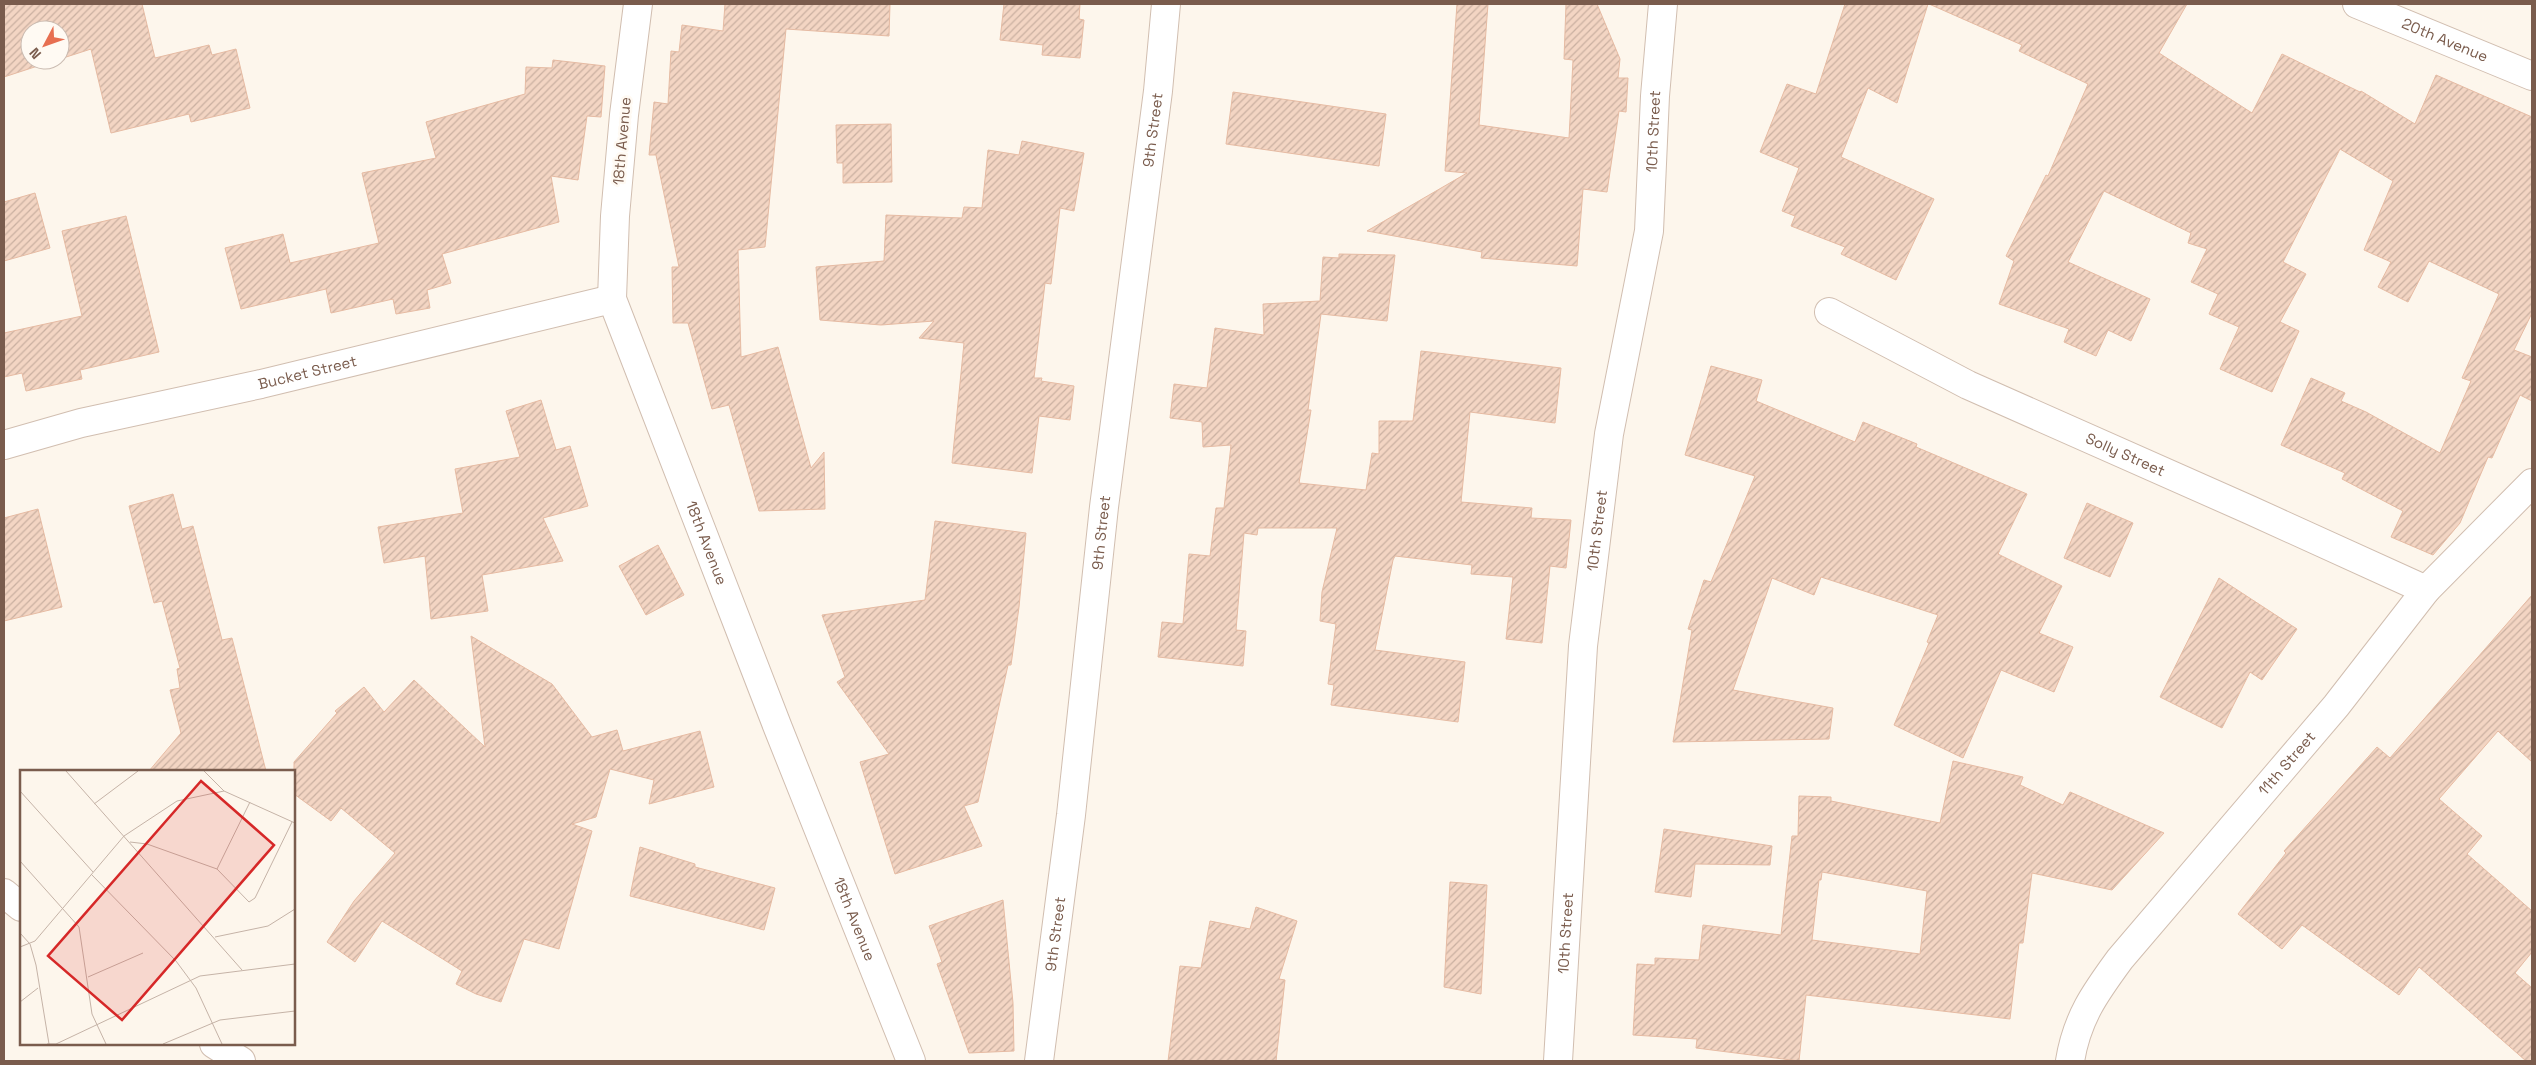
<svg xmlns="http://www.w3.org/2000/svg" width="2536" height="1065" viewBox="0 0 2536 1065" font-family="'Space Grotesk',sans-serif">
  <defs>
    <pattern id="building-hatch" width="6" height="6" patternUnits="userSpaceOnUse" patternTransform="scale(1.25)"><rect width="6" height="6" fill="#f3d5c3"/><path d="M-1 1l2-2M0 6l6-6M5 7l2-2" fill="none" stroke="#cab0a1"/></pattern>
  </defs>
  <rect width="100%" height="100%" fill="#fdf6ec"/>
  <path fill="url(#building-hatch)" stroke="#e6bba3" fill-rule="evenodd" d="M4,4h138l13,54 54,-13 3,10 24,-6 14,59 -59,14 -2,-8 -78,19 -20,-84 -31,10v-29h-30v30h26l-52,17z
    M725,4h165l-1,32 -103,-7 -21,218 -27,3 3,107 37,-10 33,121 13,-16 1,57 -66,2 -30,-106 -17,4 -24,-86h-15l-1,-56h7l-23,-112h-7l5,-53 14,2 3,-53 8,1 3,-27 41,6z
    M1004,4h76l-1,15 5,1 -4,38 -38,-3 1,-10 -43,-5z
    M1457,4h31l-9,121 90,13 4,-78 -9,-1 2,-55h31l23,55 -2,19h10l-2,34 -7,-1 -12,81 -24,-3 -6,77 -96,-8 1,-6 -115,-21 100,-58 -22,-2z
    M1845,4h83l-31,99 -29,-15 -27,69 93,42 -38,81 -55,-26 4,-7 -54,-21 4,-10 -13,-5 17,-43 -39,-16 27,-68 29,10z
    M1929,4h258l-28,49 93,60 30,-59 78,38 1,-1 54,33 21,-49 96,42v196l-18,37 18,7v44l-12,-6 -28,63 -4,-1 -28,66 -27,32 -42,-18 12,-26 -61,-32 3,-6 -64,-28 30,-67 34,15 -4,8 25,11 74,41 31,-72 -9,-3 37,-84 -70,-33 -21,41 -30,-15 13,-25 -27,-12 29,-69 -53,-32 -57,113 23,12 -26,48 19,9 -27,61 -52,-23 19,-42 -30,-13 9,-20 -27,-12 16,-33 -19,-6 3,-10 -87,-42 -36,71 82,37 -19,42 -23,-11 -12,26 -32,-14 5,-13 -70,-25 15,-43 -8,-5 40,-81 2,1 40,-92 -69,-33 3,-6z
    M553,60l52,6 -4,51 -14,-1 -9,64 -27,-4 8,46 -117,32 9,29 -24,7 3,18 -34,6 -3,-15 -62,14 -5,-24 -85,20 -16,-61 58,-14 7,29 89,-20 -17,-70 74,-15 -10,-36 99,-28 1,-27 26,1z
    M1233,92l153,22 -7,52 -153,-22z
    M891,124l1,58 -49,1v-20h-6l-1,-38z
    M1022,141l62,12 -10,58 -14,-3 -9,76 -6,-1 -11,95h8l-1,3 33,5 -4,34 -31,-4 -7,57 -80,-10 12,-120 -45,-5 15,-17 -53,4 -61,-5 -4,-53 68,-6 2,-46 76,3 2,-11 18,1 6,-58 31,5z
    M35,193l15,55 -46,13v-59z
    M126,216l33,136 -79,18 2,9 -56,12 -4,-18 -18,4v-44l78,-17 -20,-85z
    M1339,254l56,1 -8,66 -66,-7 -13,96h3l-12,73 67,7 6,-37 7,1v-33h34l8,-70 140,17 -6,55 -85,-11 -9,90 71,6 -1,10 40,2 -5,48 -16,-2 -8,77 -36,-4 7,-62 -42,-3 1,-9 -77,-9 -2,4 -18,90 90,12 -7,60 -127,-17 3,-20 -6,-1 8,-60 -16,-3 2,-29 15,-64h-79l-1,7 -13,-2 -8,97 10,1 -3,35 -85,-9 4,-35 21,2 6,-70 21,2 6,-48h8l7,-63 -28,2 -1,-25 -32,-4 4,-34 33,4 8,-60 49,7 -1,-31 57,-3 3,-44 16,1z
    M1711,366l51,14 -6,21 99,41 8,-20 54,22 -1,3 111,47 -29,60 64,32 -23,47 34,14 -19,45 -53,-22 -38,88 -69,-33 35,-82 -2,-1 11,-27 -117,-38 -7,18 -42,-17 -39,112 100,18 -4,31 -156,3 19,-112 -4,-1 16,-49 7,2 44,-106 -70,-21z
    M541,400l15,50 14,-4 18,60 -45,12 20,43 -81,14 6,36 -57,8 -6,-63 -41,7 -6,-36 85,-14 -8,-44 65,-12 -14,-46z
    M173,494l9,35 11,-3 29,114 10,-2 34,133h-117l32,-38 -11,-43 10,-2 -3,-19 3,-1 -18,-67 -8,2 -25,-97z
    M2087,503l46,20 -23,54 -46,-19z
    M38,509l24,98 -58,14v-103z
    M935,521l91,12 -7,74 -8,58h-3l-30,137 -14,4 18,40 -87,28 -35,-112 29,-8 -52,-72 8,-5 -23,-62 103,-15z
    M658,545l26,50 -38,20 -27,-49z
    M2219,578l78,51 -35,51 -12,-8 -28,56 -62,-31z
    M2532,595v167l-34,-31 -59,68 43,37 -15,18 65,57v41l-17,21 17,15v73h-6l-107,-94 -20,28 -97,-70 -20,24 -44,-35 48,-61 -2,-2 93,-104 13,11z
    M471,636l81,48 40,53 25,-7 6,21 77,-20 14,56 -65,17 5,-24 -44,-11 -14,48 -24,7 20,7 -33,118 -35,-10 -23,63 -25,-8 -20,-10 6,-13 -80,-50 -27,41 -28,-20 27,-41 41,-48 -54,-45 -10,13 -37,-27v-32l43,-49 -2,-2 29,-24 20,25 30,-32 71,67z
    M1953,761l70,16 -3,8 43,20 7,-13 94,41 -52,57 -80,-17 -9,70h-4l-9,76 -204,-24 -7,66 -103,-13 1,-9 -64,-4 4,-71 18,1v-7l44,2 4,-35 78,10 11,-99h6l1,-40 32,1v4l109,22zM1822,872l105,19 -7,63 -108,-14 7,-60h2z
    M1664,829l108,17 -2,19 -75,-1 -4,33 -36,-5z
    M640,847l55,17v3l80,21 -11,42 -134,-34z
    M1450,882l37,3 -6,109 -37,-7z
    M1003,900l10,103 1,48 -45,2 -32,-89 5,-2 -13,-36z
    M1256,907l41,14 -18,58 6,1 -9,81h-108l12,-95 21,2 9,-47 40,8z"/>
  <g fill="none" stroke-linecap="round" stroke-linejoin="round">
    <defs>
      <g id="minor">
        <path id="s1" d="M638,4l-14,111 -9,101 -3,83 166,429 133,333"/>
        <path id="s2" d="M2357,4l175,72"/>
        <path id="s3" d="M1829,312l139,73 282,125 176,80"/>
        <path id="s4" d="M4,445l77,-22 180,-39 351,-85"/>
        <path d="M4,893l17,14"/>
        <path d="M214,1044l27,17"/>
        <path id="s5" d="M1039,1061l32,-246 33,-308 54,-416 8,-87"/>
        <path id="s6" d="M1558,1061l25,-415 26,-212 40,-203 6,-135 8,-92"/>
        <path id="s7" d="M2070,1061c7,-43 25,-68 50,-102l216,-253 90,-116 106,-107"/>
      </g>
    </defs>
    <use href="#minor" stroke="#d1beb0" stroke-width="30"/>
    <use href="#minor" stroke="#fff" stroke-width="28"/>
  </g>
  <g text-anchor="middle" stroke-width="5" stroke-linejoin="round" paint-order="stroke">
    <g font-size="15" fill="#7a5c4d" stroke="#fffaf3">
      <text dy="5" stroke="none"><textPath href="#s2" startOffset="95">20th Avenue</textPath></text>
      <text dy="5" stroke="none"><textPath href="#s5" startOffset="938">9th Street</textPath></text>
      <text dy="5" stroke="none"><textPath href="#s6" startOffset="936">10th Street</textPath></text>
      <text transform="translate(622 141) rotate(-85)" y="5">18th Avenue</text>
      <text dy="5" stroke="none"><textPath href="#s4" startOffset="312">Bucket Street</textPath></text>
      <text dy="5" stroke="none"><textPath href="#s3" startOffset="329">Solly Street</textPath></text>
      <text dy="5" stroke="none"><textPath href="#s6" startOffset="532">10th Street</textPath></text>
      <text dy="5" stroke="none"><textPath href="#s5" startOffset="532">9th Street</textPath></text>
      <text dy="5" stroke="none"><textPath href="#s1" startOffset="558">18th Avenue</textPath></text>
      <text dy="5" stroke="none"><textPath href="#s7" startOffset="372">11th Street</textPath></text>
      <text dy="5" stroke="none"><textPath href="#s1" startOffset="962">18th Avenue</textPath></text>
      <text dy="5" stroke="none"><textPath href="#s6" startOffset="128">10th Street</textPath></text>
      <text dy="5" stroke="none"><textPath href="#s5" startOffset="128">9th Street</textPath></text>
    </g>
  </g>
  <g transform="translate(20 770)">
    <rect width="275" height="275" fill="#fdf6ec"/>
    <path fill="none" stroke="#c5b3a7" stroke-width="1" d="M46,1l176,199M184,1l20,20M0,21l73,81M74,34l44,-33M110,72l17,2 70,25 32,33 6,-4 37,-76M0,91l59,66 13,87 14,30M197,99l33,-67M71,104l85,87 20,27 26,56M0,163l10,11 6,21 13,79M195,167l53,-11 27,-17M0,177l15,-6 89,-105 53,-35 47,-10 71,32M68,207l55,-24M0,232l18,-14M27,274h9l144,-68 95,-12M143,274l57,-24 75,-9"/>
    <path fill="#d62828" fill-opacity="0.15" stroke="#d62828" stroke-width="2.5" d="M181,11l73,64 -152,175 -74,-64z"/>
    <rect width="275" height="275" fill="none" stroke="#7a5c4d" stroke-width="2.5"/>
  </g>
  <rect width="2536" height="1065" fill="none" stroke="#7a5c4d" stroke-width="10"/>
  <g transform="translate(45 45) rotate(229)"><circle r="24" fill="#fffaf3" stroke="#cabbb1"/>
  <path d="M0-4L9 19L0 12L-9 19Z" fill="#e76f51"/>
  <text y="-8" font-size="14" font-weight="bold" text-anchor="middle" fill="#7a5c4d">N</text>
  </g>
</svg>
